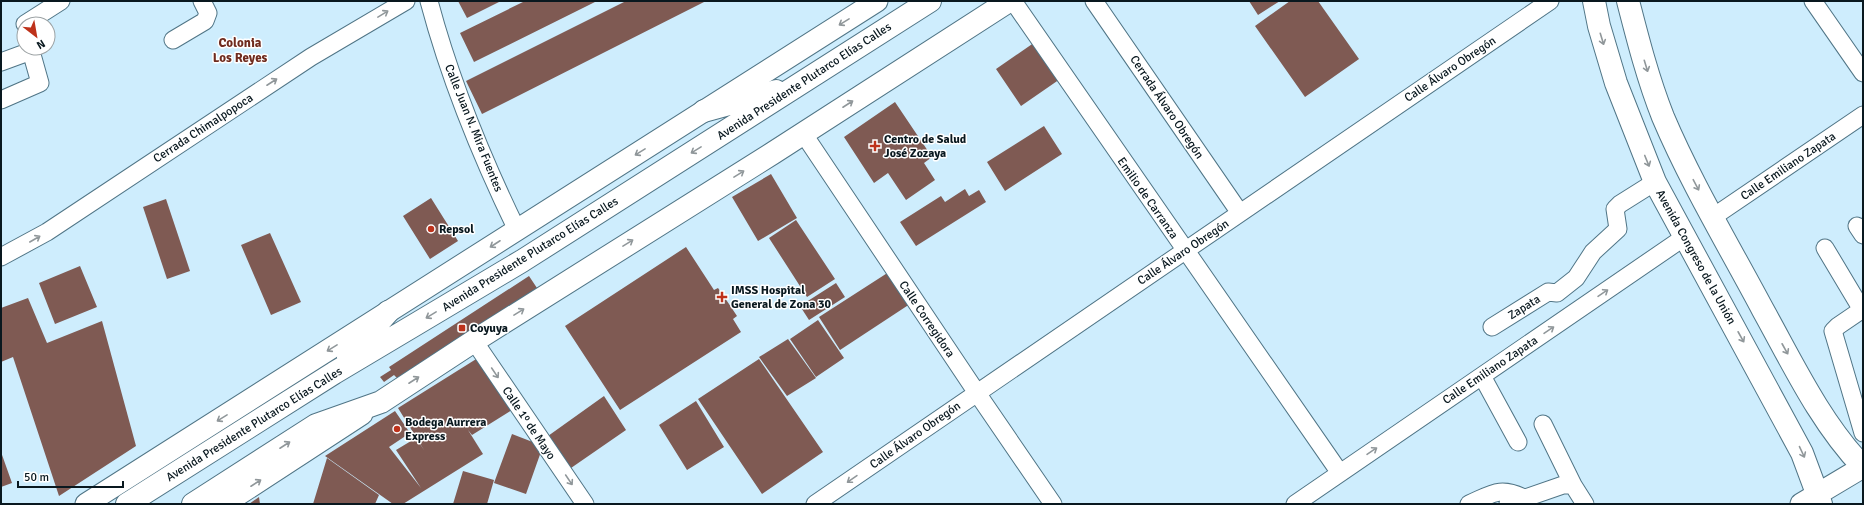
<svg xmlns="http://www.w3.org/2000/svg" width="1864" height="505" viewBox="0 0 1864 505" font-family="Signika,sans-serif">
  <rect width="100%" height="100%" fill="#ceedfd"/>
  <path fill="#7f5a53" d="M458,1h43l-34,17z
    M525,1h72l-123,61 -14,-29z
    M626,1h80l-224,113 -16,-33z
    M1249,1h31l-22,14z
    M1290,1h28l41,58 -54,38 -50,-71z
    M1038,40l25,37 -42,29 -25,-37z
    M895,102l37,55 -8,6 11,17 -29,20 -18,-27 -14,10 -30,-46z
    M1044,126l18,28 -57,37 -18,-29z
    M771,174l26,44 -39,23 -26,-44z
    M965,189l4,7 10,-6 7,12 -70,44 -16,-24 41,-26 4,6z
    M431,198l27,43 -28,18 -27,-43z
    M166,199l24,72 -23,8 -24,-72z
    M796,220l39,59 -28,18 -38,-59z
    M270,233l31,69 -30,13 -30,-70z
    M686,247l28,43 4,-2 11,16 8,12 -4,3 8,13 -121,78 -55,-84z
    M80,266l17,41 -42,17 -16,-41z
    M892,270l21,32 -73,48 -21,-33z
    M529,276l8,12 -140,90 -3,-3 -10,7 -4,-5 11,-7 -2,-3z
    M836,283l9,14 -36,23 -9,-14z
    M28,298l19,45 55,-22 34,125 -77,50 -46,-139 -12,5v-54z
    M818,320l26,38 -28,19 -26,-38z
    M788,339l28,39 -29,18 -28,-39z
    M481,356l34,52 -43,27 -4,-5 15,24 -80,50h-10l-68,-48 70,-45 15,22 -21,14 32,41 -25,-38 20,-12 8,12 -26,-42z
    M759,359l64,93 -61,42 -64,-95z
    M604,396l22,34 -55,38 -23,-32z
    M696,401l28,46 -37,23 -28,-45z
    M512,434l31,12 -17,48 -32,-11z
    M1,452l11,31 -11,4z
    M327,458l52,37 -4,9h-62z
    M463,471l31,9 -7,24h-34z
    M259,497l1,7h-11z"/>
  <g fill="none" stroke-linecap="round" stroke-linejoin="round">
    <defs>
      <path id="minor" d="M429,1c21,79 52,155 88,229
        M1013,1l327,472
        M1094,1l146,212
        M1813,1l50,72
        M25,24l36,-23
        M173,40l32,-19 3,-8 -6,-12
        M1,62l30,-11 -1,-3
        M1,100l39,-17 -9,-32
        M803,133l174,260 76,111
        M1713,217l150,-102
        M1857,226l6,9
        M1825,248l37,62
        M1,257l46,-25 264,-175 95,-56
        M1557,293l19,-15 17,-26 25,-23 -3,-20 5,-5 35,-22
        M1863,309l-25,17 -5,5 30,102
        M1492,327l56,-35 9,1
        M474,341l111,163
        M1482,376l36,66
        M1543,424l30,61
        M815,504l735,-503
        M1295,504l391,-268
        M1469,504c23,-10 31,-18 55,-6
        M1508,504l55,-19h10l12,19"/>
      <path id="tertiary" d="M86,504l791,-503
        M224,504l138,-90
        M1801,504l62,-37"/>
      <path id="primary" d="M1594,1l5,25 17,57 39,99 147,271 19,51
        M1628,1c10,39 20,78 35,116 28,66 66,129 100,193 30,54 57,112 100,157
        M704,111l72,-20
        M348,357l40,-45
        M127,504l207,-131 188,-112 408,-260
        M193,504l123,-79 65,-23 93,-61 299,-188 236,-152"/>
    </defs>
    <use href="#minor" stroke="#507586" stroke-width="19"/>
    <use href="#tertiary" stroke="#507586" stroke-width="23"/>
    <use href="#primary" stroke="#507586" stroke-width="24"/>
    <use href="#minor" stroke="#fff" stroke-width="17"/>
    <use href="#tertiary" stroke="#fff" stroke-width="21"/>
    <use href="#primary" stroke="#fff" stroke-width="22"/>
  </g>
  <defs><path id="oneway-shaft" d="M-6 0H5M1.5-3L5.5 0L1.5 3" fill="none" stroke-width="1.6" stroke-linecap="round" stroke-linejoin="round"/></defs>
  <g stroke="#90979a">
    <use href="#oneway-shaft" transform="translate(383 14) rotate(-31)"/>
    <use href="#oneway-shaft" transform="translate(844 22) rotate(148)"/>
    <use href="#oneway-shaft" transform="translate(1602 39) rotate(73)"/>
    <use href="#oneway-shaft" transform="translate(1646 66) rotate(73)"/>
    <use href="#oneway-shaft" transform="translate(272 82) rotate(-33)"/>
    <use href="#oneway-shaft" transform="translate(848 104) rotate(-33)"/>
    <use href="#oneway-shaft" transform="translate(696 150) rotate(148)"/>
    <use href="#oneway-shaft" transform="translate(640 152) rotate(148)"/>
    <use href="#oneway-shaft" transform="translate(1647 161) rotate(68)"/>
    <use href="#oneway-shaft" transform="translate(739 174) rotate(-32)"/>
    <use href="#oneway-shaft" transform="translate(1696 185) rotate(62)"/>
    <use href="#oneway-shaft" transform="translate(35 239) rotate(-30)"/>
    <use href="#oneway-shaft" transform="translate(628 243) rotate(-32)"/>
    <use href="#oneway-shaft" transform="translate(495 244) rotate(147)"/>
    <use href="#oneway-shaft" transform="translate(1603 293) rotate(-34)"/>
    <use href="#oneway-shaft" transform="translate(519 312) rotate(-32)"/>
    <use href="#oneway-shaft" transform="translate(431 315) rotate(149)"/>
    <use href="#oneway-shaft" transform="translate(1549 330) rotate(-34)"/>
    <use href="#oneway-shaft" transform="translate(1741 337) rotate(61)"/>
    <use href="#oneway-shaft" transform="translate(332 348) rotate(148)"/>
    <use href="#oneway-shaft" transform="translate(1785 349) rotate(61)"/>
    <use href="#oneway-shaft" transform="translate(495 373) rotate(56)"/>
    <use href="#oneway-shaft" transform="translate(414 380) rotate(-33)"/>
    <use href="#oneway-shaft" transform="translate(222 418) rotate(148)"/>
    <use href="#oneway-shaft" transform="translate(285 445) rotate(-33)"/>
    <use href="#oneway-shaft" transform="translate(1372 451) rotate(-34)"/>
    <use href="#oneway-shaft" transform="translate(1802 452) rotate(65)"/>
    <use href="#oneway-shaft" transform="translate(852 479) rotate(145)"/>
    <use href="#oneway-shaft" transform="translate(569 480) rotate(56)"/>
    <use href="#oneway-shaft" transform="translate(256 483) rotate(-33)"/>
  </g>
  <g fill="#be321b" stroke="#fff" stroke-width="1.5">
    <path d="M873 140h4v4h4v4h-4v4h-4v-4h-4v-4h4z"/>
    <circle cx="431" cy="229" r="4"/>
    <path d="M720 291h4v4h4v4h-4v4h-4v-4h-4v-4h4z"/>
    <rect x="458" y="324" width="8" height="8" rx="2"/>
    <circle cx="397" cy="429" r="4"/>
  </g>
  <g text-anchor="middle" stroke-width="3" stroke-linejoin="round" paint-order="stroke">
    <g font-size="12" fill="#09181f" stroke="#fff">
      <text transform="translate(1450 69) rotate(-34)" y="4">Calle Álvaro Obregón</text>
      <text transform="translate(804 81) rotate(-33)" y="4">Avenida Presidente Plutarco Elías Calles</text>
      <text transform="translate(1167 107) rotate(56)" y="4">Cerrada Álvaro Obregón</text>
      <text transform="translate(203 128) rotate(-33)" y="4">Cerrada Chimalpopoca</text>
      <text transform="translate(474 128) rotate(68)" y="4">Calle Juan N. Mira Fuentes</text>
      <text transform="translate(1788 166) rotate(-34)" y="4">Calle Emiliano Zapata</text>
      <text transform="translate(1148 198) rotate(55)" y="4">Emilio de Carranza</text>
      <text transform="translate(1183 252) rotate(-34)" y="4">Calle Álvaro Obregón</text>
      <text transform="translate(530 254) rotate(-32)" y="4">Avenida Presidente Plutarco Elías Calles</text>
      <text transform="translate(1696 257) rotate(61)" y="4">Avenida Congreso de la Unión</text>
      <text transform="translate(1524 307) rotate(-32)" y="4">Zapata</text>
      <text transform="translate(927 319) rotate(56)" y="4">Calle Corregidora</text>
      <text transform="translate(1490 370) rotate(-34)" y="4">Calle Emiliano Zapata</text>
      <text transform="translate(529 423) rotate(56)" y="4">Calle 1º de Mayo</text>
      <text transform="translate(254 424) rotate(-32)" y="4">Avenida Presidente Plutarco Elías Calles</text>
      <text transform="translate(915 435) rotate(-35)" y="4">Calle Álvaro Obregón</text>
    </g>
    <g font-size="12" font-weight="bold" fill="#09181f" stroke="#fff" text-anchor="start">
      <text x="884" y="143">Centro de Salud<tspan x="884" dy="14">José Zozaya</tspan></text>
      <text x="439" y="233">Repsol</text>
      <text x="731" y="294">IMSS Hospital<tspan x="731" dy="14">General de Zona 30</tspan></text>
      <text x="470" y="332">Coyuya</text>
      <text x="405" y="426">Bodega Aurrera<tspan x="405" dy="14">Express</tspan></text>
    </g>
    <g font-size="13" font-weight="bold" fill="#6f2b1e" stroke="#fff">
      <text x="240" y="47">Colonia<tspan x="240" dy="15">Los Reyes</tspan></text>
    </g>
  </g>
  <rect width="1864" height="505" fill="none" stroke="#09181f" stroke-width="4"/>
  <g transform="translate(36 36) rotate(149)"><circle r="19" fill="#ffffff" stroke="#9da3a5"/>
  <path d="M0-3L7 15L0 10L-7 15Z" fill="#be321b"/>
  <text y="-6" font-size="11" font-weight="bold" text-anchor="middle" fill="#09181f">N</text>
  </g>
  <path d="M18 481v6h105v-6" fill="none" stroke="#09181f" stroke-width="2"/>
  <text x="24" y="481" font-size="12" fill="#09181f" stroke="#ffffff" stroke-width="3" paint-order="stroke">50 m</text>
</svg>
